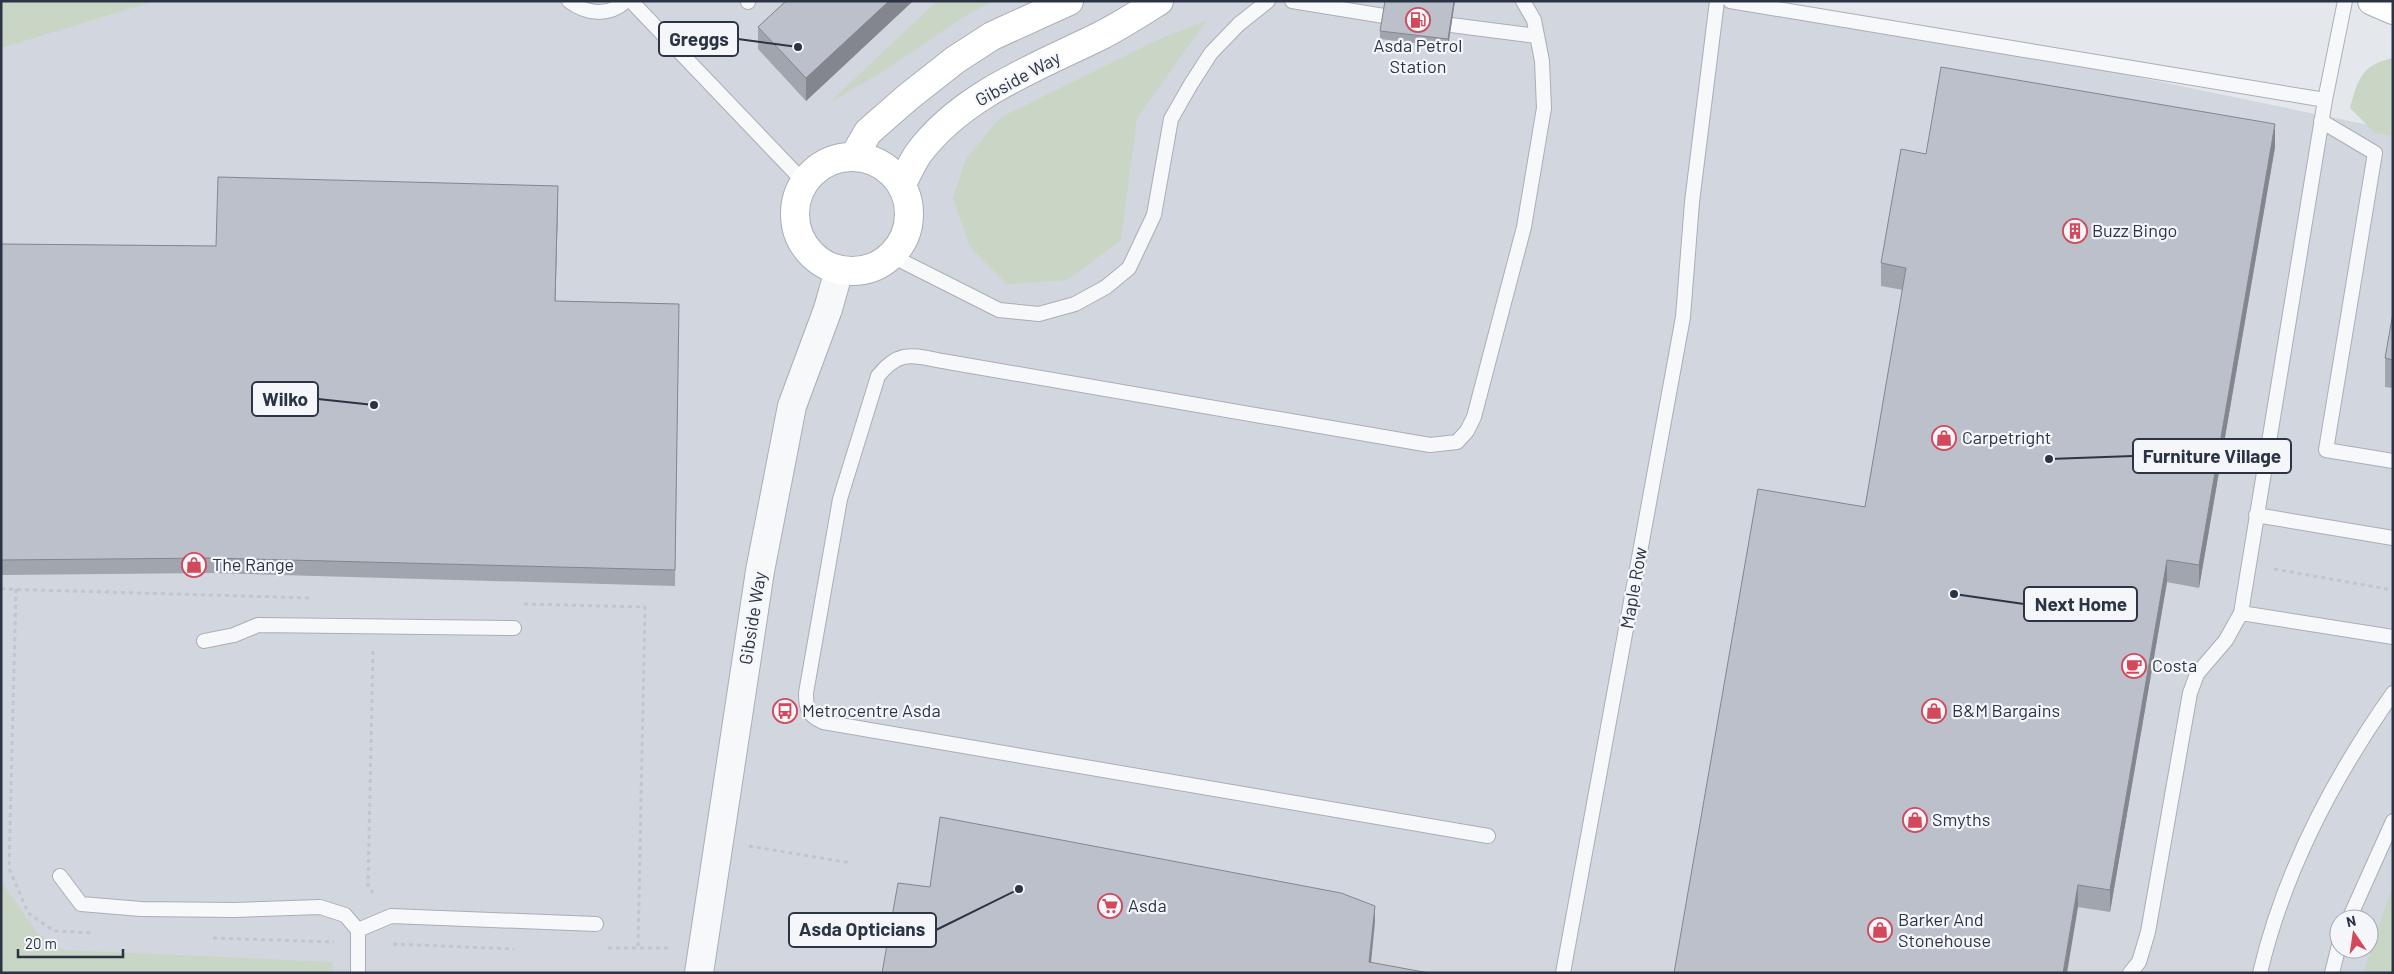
<svg xmlns="http://www.w3.org/2000/svg" width="2394" height="974" viewBox="0 0 2394 974" font-family="Barlow,sans-serif">
  <rect width="100%" height="100%" fill="#e4e7ec"/>
  <path fill="#d2d6de" fill-rule="evenodd" d="M1,1h1768l624,129v843h-2392zM2339,919h30v30h-30z"/>
  <path fill="#c9d6c5" d="M1,1h154l-154,47z
    M937,1h56l-28,15 -83,56 -53,31z
    M1207,20l-70,98 -16,122 -54,40 -60,4 -37,-37 -17,-49 13,-39 34,-41 155,-77z
    M2393,58v78l-18,-3 -25,-25c8,-29 11,-43 43,-50z
    M1,881l37,53 25,16 270,12v11h-332z
    M2393,884v89h-30z"/>
  <g fill="none" stroke-linecap="round" stroke-linejoin="round">
    <defs>
      <path id="lane" d="M569,1c17,13 39,16 57,0
        M631,1l173,181
        M1292,1l92,15
        M1730,1l595,99
        M748,2v-1
        M1451,25l86,11
        M2321,121l54,32 -49,297 67,11
        M892,256l107,54 40,4 36,-10 31,-17 23,-19 25,-53 17,-96 20,-35 20,-31 28,-29 29,-23
        M2256,515l137,23
        M2241,613l152,24
        M204,641l30,-6 24,-10 256,3
        M1488,836l-665,-114c-15,-7 -17,-13 -17,-29l34,-194 38,-123c23,-29 38,-19 70,-14l482,83 27,-3 10,-11 7,-14 17,-65 33,-125 20,-119 -2,-47 -8,-41 -11,-19
        M60,876l21,28 60,5 93,1 86,-3 25,8 13,15v43
        M2349,919l44,-98
        M358,930l33,-14 205,8
        M1563,973l120,-656 9,-115 25,-201
        M2130,973l9,-11 9,-30 42,-239 7,-19 29,-34 15,-27 84,-513 20,-99
        M2260,973c24,-102 73,-195 133,-280
        M2332,973l7,-28"/>
      <path id="street" d="M699,973l61,-402 32,-165 36,-97 11,-39"/>
      <path id="secondary" d="M2372,1l21,9
        M854,156l14,-24 40,-35 47,-37 37,-24 77,-35
        M795 214a57 57 0 1 1 114 0a57 57 0 1 1-114 0Z
        M902,184c5,-10 10,-21 16,-30 43,-59 119,-87 182,-118 20,-10 40,-23 59,-35"/>
    </defs>
    <use href="#lane" stroke="#a9aeb7" stroke-width="16"/>
    <use href="#street" stroke="#a9aeb7" stroke-width="30"/>
    <use href="#secondary" stroke="#a9aeb7" stroke-width="30"/>
    <path stroke="#c2c5cb" stroke-width="3" stroke-dasharray="4 4" stroke-linecap="butt" d="M2274,569l119,21
      M1,589l312,9
      M16,589l-7,279 19,45 26,18 40,2
      M524,604l121,3 -7,340
      M373,651l-5,236 8,9
      M749,846l102,17
      M213,938l121,4
      M393,944l121,5
      M608,948h63"/>
    <use href="#lane" stroke="#f7f8fa" stroke-width="14"/>
    <use href="#street" stroke="#f7f8fa" stroke-width="28"/>
    <use href="#secondary" stroke="#fff" stroke-width="28"/>
  </g>
  <path fill="#a1a5ae" d="M786,1h127l-107,100 -48,-52v-22z
    M1455,1l-7,46 -68,-8v-8z
    M2275,147l-76,441 -32,-6 -57,330 -32,-5 -213,-400 38,-217 -22,-4v-23l45,-109z
    M558,202l-3,99 124,3 -4,282 -464,-13 -210,2v-331l215,2z
    M2393,313v75l-8,-1v-29z"/>
  <path fill="#83868d" d="M889,1h24l-107,100v-23z
    M1454,1h1l-7,46v-8z
    M2275,124v23l-76,441v-23z
    M558,186v16l-3,114v-15z
    M2167,560v22l-57,330v-22z
    M2078,885v22l-11,66h-4z
    M1375,906v16l-5,51 -1,-11z"/>
  <path fill="#bbc0ca" stroke="#83868d" d="M786,1h103l-83,77 -48,-51z
    M1385,1h69l-6,38 -68,-8z
    M1941,67l334,57 -76,441 -32,-5 -57,330 -32,-5 -15,88h-389l84,-484 107,18 41,-239 -25,-5 20,-114 25,5z
    M218,177l340,9 -3,115 124,3 -4,266 -464,-12 -210,2v-316l215,2z
    M2393,313v47l-8,-2z
    M940,817l401,76 34,13 -6,56 60,11h-547l16,-90 32,4z"/>
  <defs>
    <symbol id="fuel-ring" viewBox="-11 -11 22 22"><circle r="9.5" fill="#f4f6f9" stroke="#d1495b" stroke-width="1.5"/><path d="M-5.5-6h7V0h2V4h1.3V-2.5L3-4.5l.8-.8L6-3V5H2.5V1h-1V6h-7ZM-4.2-4.7v3.2H.2V-4.7Z" fill="#d1495b"/></symbol>
    <symbol id="building-ring" viewBox="-11 -11 22 22"><circle r="9.5" fill="#f4f6f9" stroke="#d1495b" stroke-width="1.5"/><path d="M-4-6H4V6H1V3H-1V6H-4ZM-2.5-4.3h1.7v1.8h-1.7ZM.8-4.3h1.7v1.8H.8ZM-2.5-1h1.7V.8h-1.7ZM.8-1h1.7V.8H.8Z" fill="#d1495b"/></symbol>
    <symbol id="shop-ring" viewBox="-11 -11 22 22"><circle r="9.5" fill="#f4f6f9" stroke="#d1495b" stroke-width="1.5"/><path d="M-5-2.5h2.3a2.7 3.5 0 0 1 5.4 0H5L5.5 6h-11ZM-1.5-2.5h3a1.5 2.3 0 0 0-3 0Z" fill="#d1495b"/></symbol>
    <symbol id="cafe-ring" viewBox="-11 -11 22 22"><circle r="9.5" fill="#f4f6f9" stroke="#d1495b" stroke-width="1.5"/><path d="M-5.5-4.5H6V0H3Q3 3.5 0 3.5H-2.5Q-5.5 3.5-5.5 0ZM3-3.2v2h1.7v-2ZM-6 4.5H4V6H-6Z" fill="#d1495b"/></symbol>
    <symbol id="bus-ring" viewBox="-11 -11 22 22"><circle r="9.5" fill="#f4f6f9" stroke="#d1495b" stroke-width="1.5"/><path d="M-5-6H5V4H4V6H2V4H-2V6H-4V4H-5ZM-3.5-4V0h7V-4ZM-3.5 1.2v1.5H-2V1.2ZM2 1.2v1.5H3.5V1.2Z" fill="#d1495b"/></symbol>
    <symbol id="supermarket-ring" viewBox="-11 -11 22 22"><circle r="9.5" fill="#f4f6f9" stroke="#d1495b" stroke-width="1.5"/><path d="M-6-5.5h2.5l.6 2H6L4.5 2H-2.5L-4.4-4H-6ZM-1.5 3.2a1.3 1.3 0 1 0 .1 0ZM3 3.2a1.3 1.3 0 1 0 .1 0Z" fill="#d1495b"/></symbol>
  </defs>
  <g fill-rule="evenodd">
    <use href="#fuel-ring" x="1404" y="6" width="28" height="28"/>
    <use href="#building-ring" x="2061" y="217" width="28" height="28"/>
    <use href="#shop-ring" x="1930" y="424" width="28" height="28"/>
    <use href="#shop-ring" x="180" y="551" width="28" height="28"/>
    <use href="#cafe-ring" x="2120" y="652" width="28" height="28"/>
    <use href="#bus-ring" x="771" y="697" width="28" height="28"/>
    <use href="#shop-ring" x="1920" y="697" width="28" height="28"/>
    <use href="#shop-ring" x="1901" y="806" width="28" height="28"/>
    <use href="#supermarket-ring" x="1096" y="892" width="28" height="28"/>
    <use href="#shop-ring" x="1866" y="916" width="28" height="28"/>
  </g>
  <g text-anchor="middle" stroke-width="4.5" stroke-linejoin="round" paint-order="stroke">
    <g font-size="18" fill="#2b3445" stroke="#f4f6f9" text-anchor="start">
      <text x="1418" y="52" text-anchor="middle">Asda Petrol<tspan x="1418" dy="21">Station</tspan></text>
      <text x="2092" y="237">Buzz Bingo</text>
      <text x="1962" y="444">Carpetright</text>
      <text x="212" y="571">The Range</text>
      <text x="2152" y="672">Costa</text>
      <text x="802" y="717">Metrocentre Asda</text>
      <text x="1952" y="717">B&amp;M Bargains</text>
      <text x="1932" y="826">Smyths</text>
      <text x="1128" y="912">Asda</text>
      <text x="1898" y="926">Barker And<tspan x="1898" dy="21">Stonehouse</tspan></text>
    </g>
    <g font-size="18" fill="#2b3445" stroke="#f4f6f9">
      <text transform="translate(1018 79) rotate(-29)" y="6">Gibside Way</text>
      <text transform="translate(1634 588) rotate(-80)" y="6">Maple Row</text>
      <text transform="translate(753 618) rotate(-81)" y="6">Gibside Way</text>
    </g>
  </g>
  <path fill="none" stroke="#2b3445" stroke-width="2" d="M798 47L738 39M374 405L318 399M2049 459L2133 456M1954 594L2024 604M1019 889L936 930"/>
  <g fill="#2b3445" stroke="#f4f6f9" stroke-width="2">
    <circle cx="798" cy="47" r="5"/>
    <circle cx="374" cy="405" r="5"/>
    <circle cx="2049" cy="459" r="5"/>
    <circle cx="1954" cy="594" r="5"/>
    <circle cx="1019" cy="889" r="5"/>
  </g>
  <g fill="#f4f6f9" stroke="#2b3445" stroke-width="2">
    <rect x="659" y="22" width="79" height="34" rx="5"/>
    <rect x="252" y="382" width="66" height="34" rx="5"/>
    <rect x="2133" y="439" width="158" height="34" rx="5"/>
    <rect x="2024" y="587" width="113" height="34" rx="5"/>
    <rect x="789" y="913" width="147" height="34" rx="5"/>
  </g>
  <g font-size="19" text-anchor="middle" font-weight="bold" fill="#2b3445">
    <text x="699" y="46">Greggs</text>
    <text x="285" y="406">Wilko</text>
    <text x="2212" y="463">Furniture Village</text>
    <text x="2081" y="611">Next Home</text>
    <text x="862" y="936">Asda Opticians</text>
  </g>
  <rect width="2394" height="974" fill="none" stroke="#2b3445" stroke-width="5"/>
  <g transform="translate(2354 934) rotate(347)"><circle r="24" fill="#f4f6f9" stroke="#a4a8b1"/>
  <path d="M0-4L9 19L0 12L-9 19Z" fill="#d1495b"/>
  <text y="-8" font-size="14" font-weight="bold" text-anchor="middle" fill="#2b3445">N</text>
  </g>
  <path d="M18 949v8h105v-8" fill="none" stroke="#2b3445" stroke-width="2.5"/>
  <text x="25" y="949" font-size="15" fill="#2b3445" stroke="#f4f6f9" stroke-width="4" paint-order="stroke">20 m</text>
</svg>
